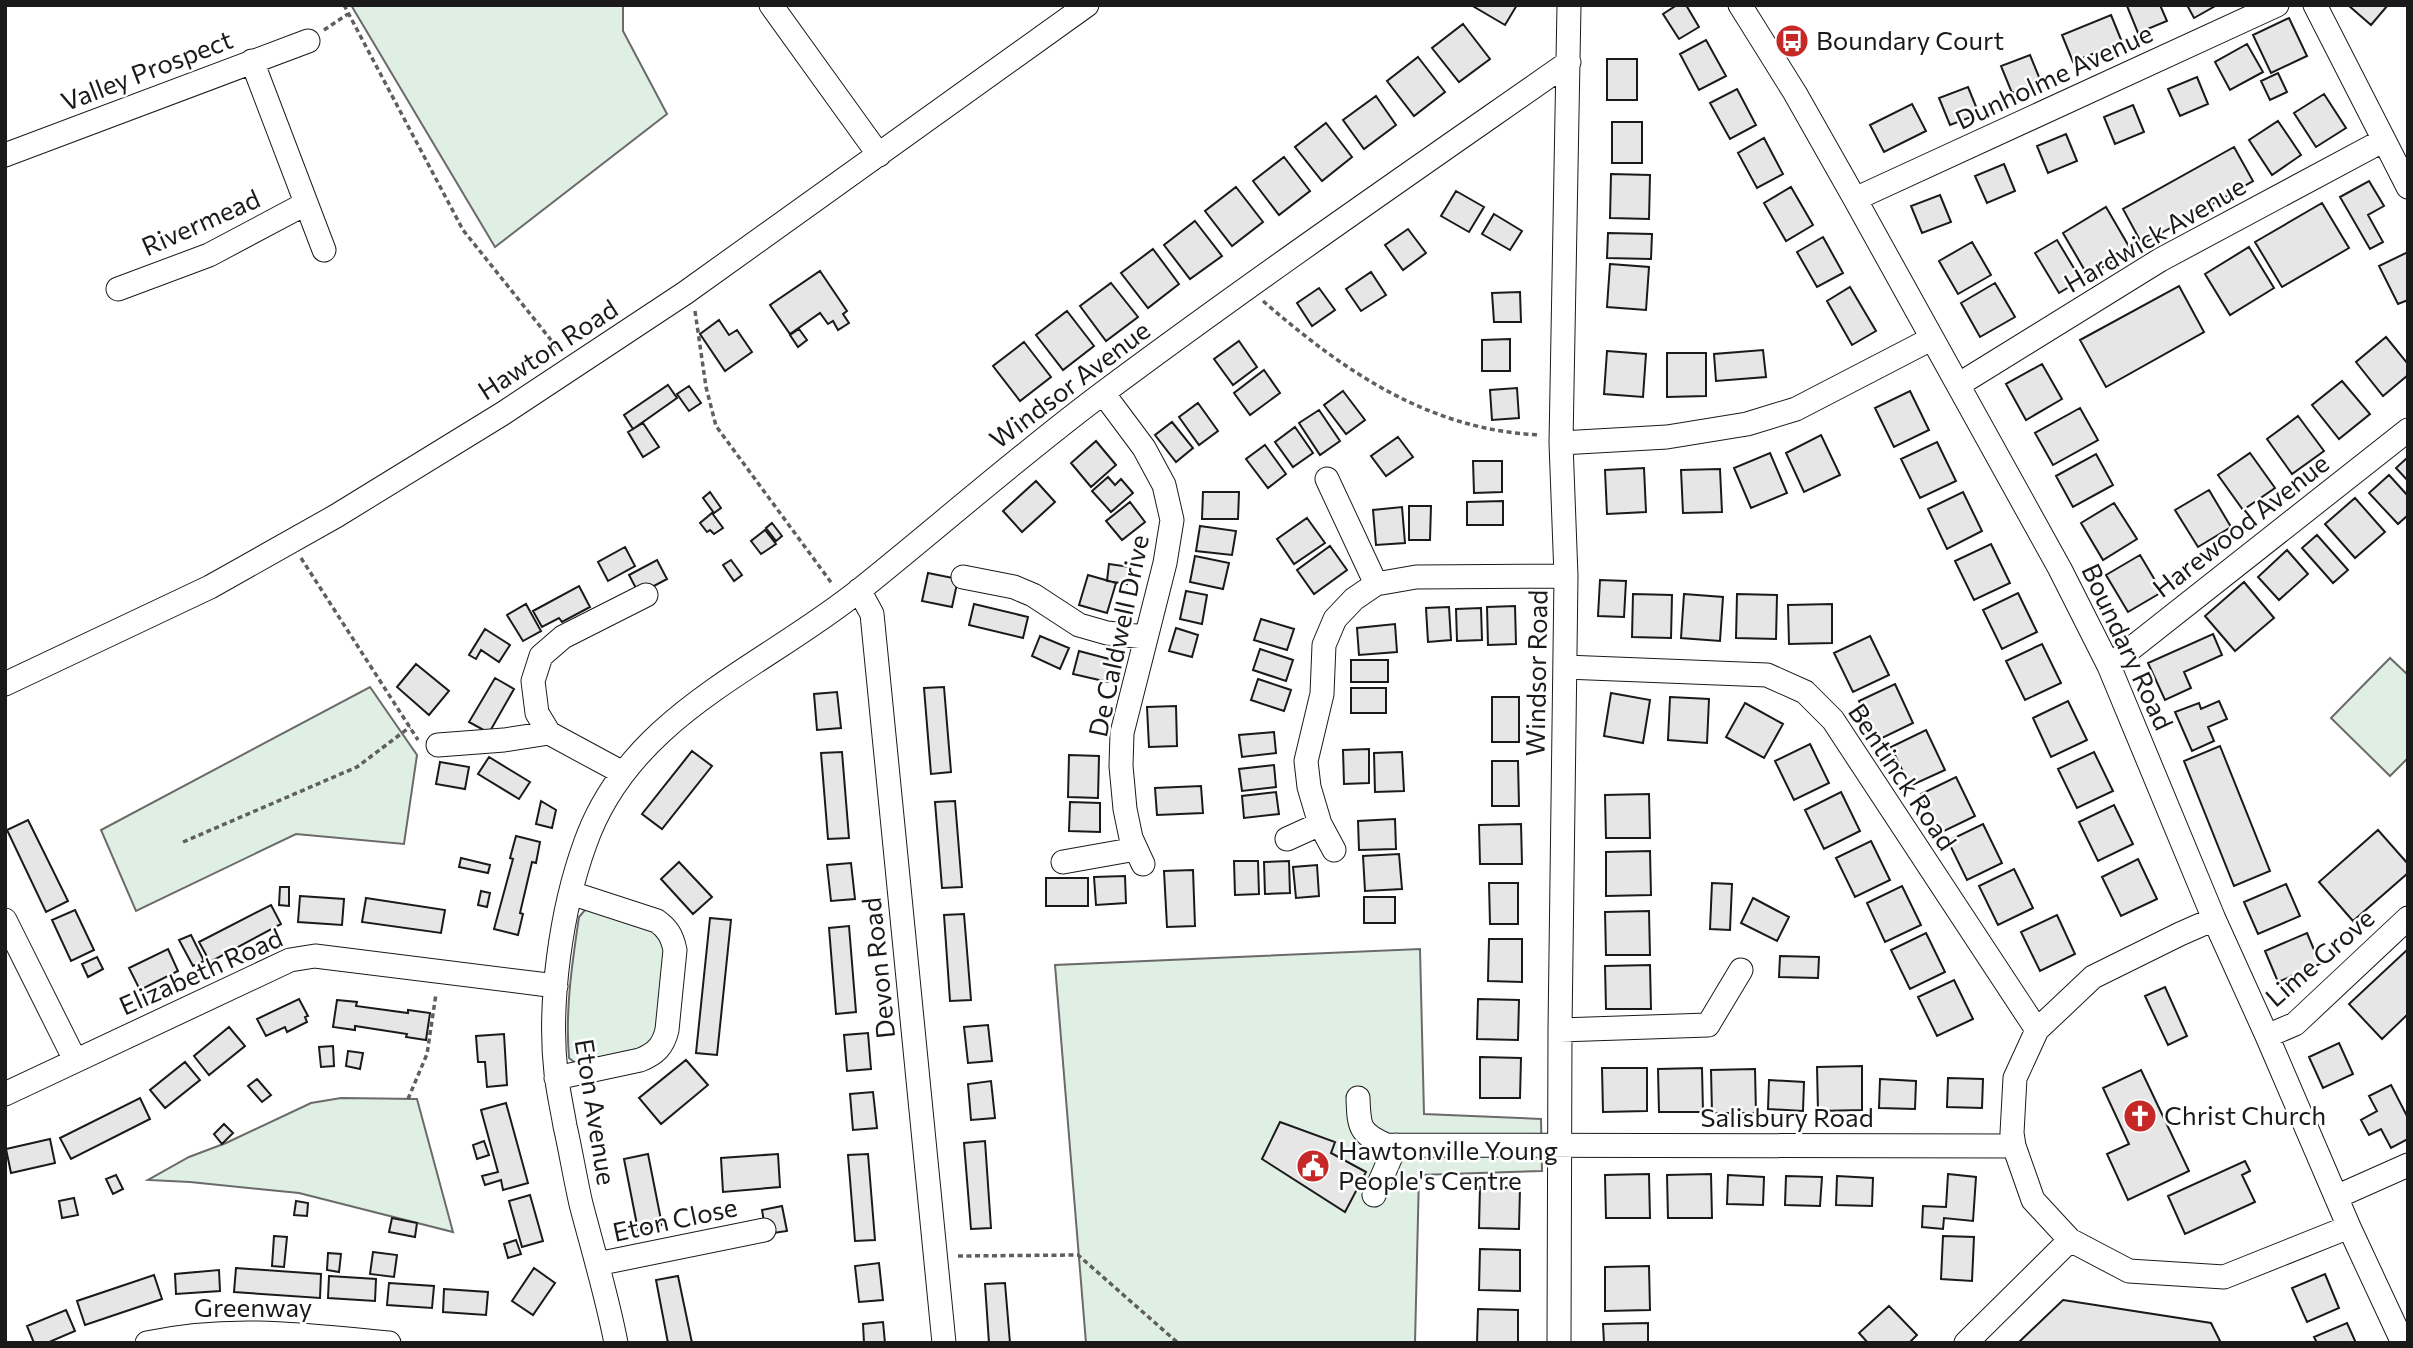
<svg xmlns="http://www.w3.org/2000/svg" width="2413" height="1348" viewBox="0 0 2413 1348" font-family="Commissioner,sans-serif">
  <rect width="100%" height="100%" fill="#fff"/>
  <path fill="#e0efe3" stroke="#6a6a6a" stroke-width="2" d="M351,5h272v26l44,83 -172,133z
    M2390,658l18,17v83l-18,18 -59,-58z
    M370,687l47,68 -13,89 -108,-10 -160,77 -35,-81z
    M591,909l57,15 17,18 -5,86 -11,20 -71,17 -9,-7c-4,-48 3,-94 10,-141l6,-7z
    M1420,949l4,165 117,5 1,52 -123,4 -4,168h-329l-31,-378z
    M341,1098l76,1 36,133 -154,-39 -109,-11 -42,-2 41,-23 37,-14 85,-40z"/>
  <path fill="#e6e6e6" stroke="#1a1a1a" stroke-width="2" d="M1471,5h46l-12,20z
    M1677,5h9l13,22 -20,12 -16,-25z
    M2160,5l7,16 -29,12 -11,-27z
    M2187,5h30l-23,13z
    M2348,5h40l-17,20z
    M2111,15l11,27 -49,20 -11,-27z
    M2289,18l18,38 -36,17 -18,-38z
    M1463,24l27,35 -31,23 -27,-34z
    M1706,40l20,36 -27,14 -19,-36z
    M2247,44l16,28 -33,18 -15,-28z
    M2030,55l11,27 -29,11 -11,-27z
    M1418,57l27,35 -31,24 -27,-35z
    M1607,59h30v41h-30z
    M2278,73l9,19 -17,8 -9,-19z
    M2197,77l11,27 -28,12 -12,-27z
    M1968,87l11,27 -29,11 -11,-27z
    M1737,89l19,36 -26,14 -20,-36z
    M2324,94l22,34 -30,19 -22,-34z
    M1376,96l20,29 -32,24 -21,-29z
    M1912,104l14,27 -42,21 -14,-27z
    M2133,105l11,27 -29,12 -11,-27z
    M2278,121l23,34 -29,20 -23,-35z
    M1612,122h30v41h-30z
    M1326,123l26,34 -30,24 -27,-34z
    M2066,134l11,27 -29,12 -11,-27z
    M1764,138l19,36 -26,14 -19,-35z
    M2234,147l19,34 -111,63 -19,-35z
    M1284,157l26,34 -31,24 -26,-34z
    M2004,164l11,27 -28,12 -12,-27z
    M1611,174l39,1 -1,44 -39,-1z
    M2369,181l15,25 -16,9 15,27 -13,7 -30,-52z
    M1236,187l27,35 -31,24 -27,-35z
    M1791,187l22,38 -27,16 -22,-38z
    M1456,191l28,16 -15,25 -28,-16z
    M1940,195l11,27 -29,11 -11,-27z
    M2322,203l27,45 -67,39 -27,-45z
    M2106,207l25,43 -43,26 -25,-43z
    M1494,214l28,17 -12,19 -28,-16z
    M1195,221l27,35 -32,23 -26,-34z
    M1408,229l18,24 -23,17 -18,-25z
    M1608,233l44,1 -1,25 -44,-1z
    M1823,237l20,36 -26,14 -20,-35z
    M2057,240l24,40 -22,13 -24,-40z
    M1972,242l19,33 -33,19 -19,-33z
    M2249,247l25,41 -44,27 -25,-41z
    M1153,249l26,35 -31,24 -27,-35z
    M2408,252v48l-10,4 -19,-38z
    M1610,264l39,3 -3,43 -39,-3z
    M820,271l27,40 -4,3 6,9 -11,7 -5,-9 -5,3 -8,-11 -30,21 -20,-29z
    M1371,272l15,23 -25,16 -15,-22z
    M1111,283l27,34 -32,24 -26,-35z
    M1995,283l20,34 -35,20 -19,-34z
    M2179,286l25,46 -98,55 -26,-47z
    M1850,287l26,44 -24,14 -25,-44z
    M1319,288l16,22 -23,16 -15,-23z
    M1520,292l1,30h-27l-2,-29z
    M1067,311l27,35 -31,24 -27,-35z
    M719,320l10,15 8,-5 15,22 -27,19 -25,-37z
    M799,329l8,11 -9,7 -8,-12z
    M2386,337l22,27v11l-25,21 -27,-34z
    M1510,339v32h-28v-31z
    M1239,341l18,26 -24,18 -19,-26z
    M1024,342l27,35 -31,24 -27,-35z
    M1763,350l3,27 -50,4 -2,-27z
    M1607,351l39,3 -3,43 -39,-3z
    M1667,353h39v43l-39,1z
    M2042,364l20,35 -36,21 -20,-36z
    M1264,370l16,23 -30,22 -16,-22z
    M2342,381l28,33 -31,25 -27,-34z
    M668,385l9,13 -44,31 -9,-14z
    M689,386l12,17 -12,8 -12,-17z
    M1517,388l2,30 -27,2 -2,-30z
    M1343,391l22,29 -19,14 -22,-29z
    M1910,391l19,39 -35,17 -19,-39z
    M1198,403l20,28 -19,14 -20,-28z
    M2080,408l18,32 -45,25 -18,-32z
    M1319,410l21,31 -20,14 -21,-32z
    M2298,416l26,35 -32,23 -25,-35z
    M1172,422l21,26 -17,14 -21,-27z
    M643,423l16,24 -16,10 -15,-25z
    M1295,427l18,26 -20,14 -18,-25z
    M1821,435l19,40 -36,17 -18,-39z
    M1398,437l15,20 -27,19 -15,-20z
    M1096,441l20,24 -25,22 -20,-24z
    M1937,442l19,39 -36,17 -19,-39z
    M1265,445l21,29 -18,14 -22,-29z
    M1770,453l17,40 -36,15 -17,-40z
    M2250,453l25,35 -32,22 -25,-35z
    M2096,454l17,31 -40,22 -17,-31z
    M2408,457v24l-12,-13z
    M1473,461h29v31l-28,1z
    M1644,468l2,44 -39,2 -2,-44z
    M1720,469l2,43 -39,1 -2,-43z
    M2389,475l19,21v19l-10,9 -29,-31z
    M1108,477l7,8 6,-6 12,14 -22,19 -19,-21z
    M1036,481l19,21 -33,30 -19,-21z
    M2209,490l22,37 -33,20 -23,-37z
    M710,492l11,16 -7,5 -11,-15z
    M1203,492h36l-1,27h-36z
    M1963,492l19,39 -35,18 -19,-40z
    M2355,498l30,34 -30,26 -30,-34z
    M1503,501v24h-36v-23z
    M1130,502l15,20 -23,18 -16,-19z
    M2114,503l23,36 -34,21 -22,-37z
    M1409,506h22l-1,34h-21z
    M1402,507l3,36 -29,2 -3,-35z
    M712,513l11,15 -9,6 -4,-4 -3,2 -7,-9z
    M1307,518l18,25 -31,21 -17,-25z
    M772,523l10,13 -6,5 -10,-13z
    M1200,526l36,5 -4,24 -36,-4z
    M765,530l11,14 -15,10 -10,-13z
    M2317,535l31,35 -15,13 -31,-35z
    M1991,544l19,39 -36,17 -19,-39z
    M1330,546l17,24 -33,24 -17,-24z
    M625,547l10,19 -27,15 -10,-19z
    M2287,550l21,24 -29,26 -21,-23z
    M2140,555l22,37 -34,20 -22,-37z
    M1195,556l34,7 -6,26 -33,-7z
    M657,560l10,19 -28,15 -10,-19z
    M731,560l11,15 -8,6 -11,-16z
    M1109,564l21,3 -3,17 -20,-3z
    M928,573l30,6 -6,28 -30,-6z
    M1088,575l28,8 -9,30 -28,-8z
    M1600,580l26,1 -2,36 -26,-1z
    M2244,582l30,36 -39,33 -30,-35z
    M579,586l11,21 -28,15 -3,-4 -17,9 -9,-16z
    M1186,591l21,4 -5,29 -22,-5z
    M2018,593l19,39 -35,17 -19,-39z
    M1633,594l39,1 -1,43 -39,-1z
    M1684,594l39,3 -3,44 -39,-3z
    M1737,594l40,1 -1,44 -40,-1z
    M526,604l15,27 -18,10 -16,-26z
    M974,604l54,13 -5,21 -54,-13z
    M1832,604v39l-43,1 -1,-39z
    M1515,606l1,38 -28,1 -1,-38z
    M1449,607l2,33 -23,2 -2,-34z
    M1481,608l1,32 -25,1 -1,-32z
    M1261,619l33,10 -7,21 -33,-10z
    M1395,624l2,28 -38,3 -2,-27z
    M1176,628l22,7 -6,22 -23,-6z
    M485,629l25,16 -11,17 -18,-12 -5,9 -7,-4z
    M2213,634l9,21 -38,17 7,16 -26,12 -17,-37z
    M1040,636l29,12 -9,21 -28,-13z
    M1870,636l19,39 -36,17 -19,-39z
    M2042,644l19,39 -36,17 -19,-39z
    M1260,649l33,11 -7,21 -33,-11z
    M1079,651l34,9 -5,22 -35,-8z
    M1351,660h37v22h-37z
    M416,664l33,27 -20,24 -32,-28z
    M495,678l19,11 -25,44 -20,-11z
    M1258,679l33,11 -7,21 -33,-11z
    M1895,684l18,39 -35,17 -19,-39z
    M944,687l7,85 -20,2 -7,-86z
    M1351,688h35v25h-35z
    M837,692l4,36 -24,2 -3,-36z
    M1611,693l39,7 -7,43 -39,-7z
    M1492,697h27v45h-27z
    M1670,697l39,2 -2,44 -39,-3z
    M2068,701l19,39 -36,17 -18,-39z
    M2219,701l8,18 -19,8 6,14 -22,10 -17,-39 24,-9 2,6z
    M1745,703l38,21 -19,34 -38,-21z
    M1176,706l1,40 -28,1 -2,-40z
    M1926,730l19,40 -35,16 -19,-39z
    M1274,732l2,21 -34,4 -3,-22z
    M1810,744l19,39 -35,17 -19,-39z
    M2220,746l50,125 -36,15 -50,-125z
    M1369,749v34l-25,1 -1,-34z
    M692,751l20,15 -50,63 -20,-15z
    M842,752l7,86 -21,1 -7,-86z
    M1402,752l2,39 -29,1 -1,-39z
    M2094,752l19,39 -36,17 -19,-39z
    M1069,755l30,1 -1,42 -30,-1z
    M489,757l41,25 -11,17 -41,-25z
    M1492,761h26l1,45h-27z
    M440,762l29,5 -4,22 -29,-5z
    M1274,765l2,22 -34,4 -3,-22z
    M1956,777l19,39 -35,17 -19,-39z
    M1201,786l2,27 -46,2 -2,-27z
    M1276,792l3,22 -35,4 -2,-22z
    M1841,792l19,39 -36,18 -19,-39z
    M1649,794l1,44h-44l-1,-43z
    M541,801l15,9 -4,18 -16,-4z
    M955,801l7,86 -20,1 -7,-86z
    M1070,802l30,1v29l-31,-1z
    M2114,805l19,39 -35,17 -19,-39z
    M1395,819l1,30 -37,1 -1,-29z
    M28,820l40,81 -22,11 -39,-82z
    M1521,824l1,40h-42l-1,-39z
    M1983,824l19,39 -35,17 -19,-39z
    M2378,830l30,34v9l-55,48 -34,-39z
    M516,836l24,6 -4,21 -4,-1 -12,51 3,1 -5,21 -24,-6 19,-70 -3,-1z
    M1871,841l19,39 -35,17 -19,-39z
    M1650,851l1,44 -45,1v-44z
    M1399,854l3,35 -37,2 -2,-35z
    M461,858l29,7 -2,8 -29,-6z
    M2138,859l19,40 -36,17 -19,-39z
    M1234,861h24l1,33 -24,1z
    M1289,861l1,32 -25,1 -1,-32z
    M679,862l33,35 -19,17 -32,-35z
    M851,863l4,36 -24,2 -4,-36z
    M1317,865l2,31 -23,2 -3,-31z
    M2014,869l19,39 -35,17 -19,-39z
    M1193,870l2,56 -28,1 -3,-56z
    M1125,876l1,27 -30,2 -2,-28z
    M1046,878h42v28h-42z
    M1489,883h29v41h-28z
    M1712,883l20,1 -2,46 -20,-1z
    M2286,884l14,32 -42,18 -14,-32z
    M1902,886l19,39 -36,17 -18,-39z
    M280,887h9v19l-10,-1z
    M481,891l9,2 -3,14 -9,-2z
    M300,896l44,3 -2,26 -44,-3z
    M1364,897h31v26h-31z
    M366,898l79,12 -4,23 -79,-11z
    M1753,898l36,19 -12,24 -36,-18z
    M271,905l10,19 -71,38 -11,-20z
    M75,910l19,40 -23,11 -19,-41z
    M1649,911l1,44h-44l-1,-43z
    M964,914l7,86 -21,1 -6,-86z
    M2057,915l18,39 -35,17 -19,-39z
    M710,918l21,2 -14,135 -21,-2z
    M849,926l7,86 -20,2 -7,-86z
    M1926,933l19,39 -35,17 -19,-39z
    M2307,933l13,31 -42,18 -13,-31z
    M191,935l13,26 -11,5 -14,-26z
    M1489,939h33v43l-34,-1z
    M168,949l10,22 -38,19 -11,-22z
    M2408,949v65l-26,25 -33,-35z
    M1780,956l39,1 -1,21 -39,-1z
    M97,957l6,12 -15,8 -6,-13z
    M1650,965l1,44h-45l-1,-43z
    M1954,980l19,39 -36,17 -19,-39z
    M2165,987l22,49 -19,9 -23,-49z
    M299,999l9,17 -3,1 2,5 -20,10 -2,-5 -19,9 -9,-17z
    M1478,999l41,1 -1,40 -41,-1z
    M337,1000l20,2 -1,4 52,7v-3l22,3 -4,27 -20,-3 1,-3 -52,-8v4l-22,-3z
    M988,1025l4,36 -24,2 -4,-36z
    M229,1027l16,19 -36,29 -15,-19z
    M868,1033l3,36 -24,2 -3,-36z
    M504,1034l3,51 -20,2 -2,-25h-7l-2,-26z
    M2339,1043l14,31 -30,14 -14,-31z
    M333,1046l1,20 -13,1 -2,-20z
    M348,1051l15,2 -3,16 -14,-3z
    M1480,1057l41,1 -1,40h-40z
    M686,1060l22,25 -47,39 -22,-26z
    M185,1062l15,18 -35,28 -15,-18z
    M1862,1066v44l-44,1 -1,-44z
    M1602,1068h45v43l-44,1z
    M1702,1068l1,44h-44l-1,-43z
    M1755,1069l1,44h-44l-1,-43z
    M2141,1070l48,101 -61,29 -21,-46 22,-10 -26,-56z
    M1948,1078l35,1 -1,29 -35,-1z
    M257,1079l14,16 -9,7 -14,-16z
    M1880,1079l36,2 -1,28 -36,-1z
    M1769,1080l35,2 -1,29 -35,-2z
    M991,1081l4,37 -24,2 -3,-36z
    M2391,1085l17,33v21l-17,9 -10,-19 -12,6 -8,-15 16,-9 -8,-15z
    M873,1092l4,36 -24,2 -3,-36z
    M140,1098l10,21 -79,40 -11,-21z
    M506,1103l22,80 -25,7 -2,-10 -16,5 -3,-9 16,-4 -17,-62z
    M1280,1122l55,20 -4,11 35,19 -21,40 -83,-53z
    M224,1124l9,9 -11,11 -8,-10z
    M50,1139l5,24 -44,10 -5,-24z
    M484,1141l5,14 -12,4 -4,-14z
    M985,1141l6,87 -20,1 -7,-86z
    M648,1154l14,71 -24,5 -14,-71z
    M778,1154l2,33 -57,5 -2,-34z
    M868,1154l7,86 -20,1 -7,-86z
    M2245,1161l5,10 -8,4 13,27 -70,32 -17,-38z
    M1649,1174l1,44h-44l-1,-43z
    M1711,1174l1,44h-44l-1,-43z
    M1948,1174l28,3 -3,44 -29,-3 -1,11 -21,-2 1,-21 23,1z
    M116,1175l7,14 -10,5 -7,-15z
    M1728,1175l36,2 -1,28 -36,-1z
    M1786,1176l36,1 -2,29 -35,-1z
    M1837,1176l36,2 -1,28 -36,-1z
    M1480,1187l40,1 -1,41 -40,-1z
    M530,1195l13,46 -21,6 -13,-46z
    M74,1198l4,17 -16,3 -3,-17z
    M296,1201l12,2 -1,13 -13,-1z
    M782,1206l5,25 -21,3 -4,-24z
    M392,1218l25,5 -2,14 -26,-5z
    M274,1236l13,1 -3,30 -12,-1z
    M1943,1236l31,1 -2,44 -31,-2z
    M516,1240l5,14 -13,4 -4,-14z
    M1480,1249l40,1v41l-41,-1z
    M373,1252l24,3 -3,22 -24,-3z
    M328,1253l13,1 -2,18 -12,-2z
    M879,1263l4,37 -24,2 -4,-36z
    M1649,1266l1,44 -45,1v-44z
    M236,1268l85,6 -1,24 -86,-6z
    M534,1268l21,15 -22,32 -21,-14z
    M219,1270l1,21 -44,3 -1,-20z
    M2325,1274l14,34 -32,14 -15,-34z
    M154,1275l8,24 -77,26 -8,-24z
    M329,1276l47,3 -1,22 -47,-3z
    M678,1276l14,67h-24l-12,-63z
    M389,1283l45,3 -2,22 -45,-3z
    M1005,1283l5,60h-21l-4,-59z
    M444,1289l44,3 -2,23 -43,-3z
    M2063,1300l148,23 10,20h-203z
    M1889,1306l28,29 -8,8h-41l-9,-10z
    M1478,1309l40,1v33h-41z
    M66,1310l9,21 -28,12h-13l-7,-17z
    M883,1322l2,21h-21l-1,-19z
    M1648,1323v20h-44l-1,-19z
    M2347,1323l9,20h-39l-3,-6z"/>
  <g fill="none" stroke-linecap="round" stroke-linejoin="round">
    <defs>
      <path id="minor" d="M771,5l108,150
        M1740,5l55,88 60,106 205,370 49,97 105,253 53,117 82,191 54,116
        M2315,5l93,182
        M252,61l72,189
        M5,155l303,-114
        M1855,199l422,-194
        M118,289l91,-34 96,-51
        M1958,385l202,-125 224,-120
        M1103,393l41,55 20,37 8,35 -7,43 -43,170 -1,33 4,43 6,29 12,26
        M1561,443l106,-6 80,-13 49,-15 135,-70
        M1327,479l49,105
        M963,577l51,10 19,8 46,30 28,8 38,4
        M859,590l13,24 72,729
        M2109,666l299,-236
        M1565,667l202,8 38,17 28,28 204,310
        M5,684l205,-97 126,-71 166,-102 183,-121 402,-288
        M438,745l66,-5 45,-7
        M623,773l-74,-40 -12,-20 -4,-32 8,-25 22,-19 83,-42
        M1287,839l33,-15
        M1334,850l-14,-26 -11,-37 -3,-26 16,-67 2,-49 11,-26 19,-20 22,-15 40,-7 150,-1
        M1063,862l73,-13
        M2214,919l-34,15 -87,43 -56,53 -22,48 -3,55 2,13 19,54 37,40 59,31 95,6 125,-50
        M5,920l70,140
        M1560,1030l148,-5 33,-55
        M2267,1036l28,-12 113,-106
        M556,1078l84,-18c15,-6 23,-13 27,-30l8,-80c-3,-14 -7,-21 -18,-29l-86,-28
        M5,1094l285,-134 25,-4 241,30
        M1358,1098c1,29 1,35 28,47l628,1
        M1374,1195l22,-50
        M2336,1197l72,-32
        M597,1264l167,-34
        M147,1343c83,-18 159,-8 242,0
        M616,1343c-9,-47 -23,-93 -35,-139 -6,-26 -10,-52 -16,-78 -3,-18 -7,-35 -9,-53 -8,-69 5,-163 29,-229 45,-129 177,-175 276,-255 81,-65 159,-134 242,-196 153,-114 310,-222 466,-331
        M1559,1343l1,-313 6,-454 -5,-133 8,-438
        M1966,1343l104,-103"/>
    </defs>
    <use href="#minor" stroke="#1a1a1a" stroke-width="25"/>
    <path stroke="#5f5f5f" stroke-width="3.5" stroke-dasharray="5 3.5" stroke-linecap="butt" d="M344,5l119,225 96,120
      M324,30l24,-16
      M1263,301c82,71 166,129 277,134
      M695,311l11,76 10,39 117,159
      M301,558l117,182
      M183,842l174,-75 53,-40
      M408,1099l19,-45 9,-60
      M958,1256l120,-1 100,88"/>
    <use href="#minor" stroke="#fff" stroke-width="23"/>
  </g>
  <defs>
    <symbol id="bus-disc" viewBox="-11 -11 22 22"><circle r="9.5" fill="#c62828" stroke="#fff"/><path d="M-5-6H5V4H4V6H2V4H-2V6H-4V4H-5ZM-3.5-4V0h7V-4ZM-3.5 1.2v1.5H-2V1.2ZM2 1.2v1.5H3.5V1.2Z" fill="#fff"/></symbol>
    <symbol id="church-disc" viewBox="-11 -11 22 22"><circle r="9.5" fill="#c62828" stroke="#fff"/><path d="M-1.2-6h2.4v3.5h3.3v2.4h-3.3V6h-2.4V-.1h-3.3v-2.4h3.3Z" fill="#fff"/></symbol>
    <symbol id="civic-disc" viewBox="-11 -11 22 22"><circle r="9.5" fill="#c62828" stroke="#fff"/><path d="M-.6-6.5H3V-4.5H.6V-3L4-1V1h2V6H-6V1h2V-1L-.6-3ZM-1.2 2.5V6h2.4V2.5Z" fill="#fff"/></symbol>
  </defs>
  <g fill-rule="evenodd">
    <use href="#bus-disc" x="1773" y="22" width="38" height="38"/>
    <use href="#church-disc" x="2121" y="1097" width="38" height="38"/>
    <use href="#civic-disc" x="1294" y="1147" width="38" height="38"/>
  </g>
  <g text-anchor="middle" stroke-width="5" stroke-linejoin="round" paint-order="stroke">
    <g font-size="26" fill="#1a1a1a" stroke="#fff" text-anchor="start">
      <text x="1816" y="50">Boundary Court</text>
      <text x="2164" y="1125">Christ Church</text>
      <text x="1338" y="1160">Hawtonville Young<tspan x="1338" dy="30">People's Centre</tspan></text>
    </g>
    <g font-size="26" fill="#1a1a1a" stroke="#fff">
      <text transform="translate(147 71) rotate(-21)" y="9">Valley Prospect</text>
      <text transform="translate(2054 77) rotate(-25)" y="9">Dunholme Avenue</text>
      <text transform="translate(201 223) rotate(-24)" y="9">Rivermead</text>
      <text transform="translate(2155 235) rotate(-30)" y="9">Hardwick Avenue</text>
      <text transform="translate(548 350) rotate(-33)" y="9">Hawton Road</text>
      <text transform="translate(1070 385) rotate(-37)" y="9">Windsor Avenue</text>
      <text transform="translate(2241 526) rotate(-38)" y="9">Harewood Avenue</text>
      <text transform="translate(1119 636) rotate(-78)" y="9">De Caldwell Drive</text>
      <text transform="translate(2127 647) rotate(65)" y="9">Boundary Road</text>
      <text transform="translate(1537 673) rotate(-89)" y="9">Windsor Road</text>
      <text transform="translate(1902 777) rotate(56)" y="9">Bentinck Road</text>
      <text transform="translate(2320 958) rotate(-41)" y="9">Lime Grove</text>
      <text transform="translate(879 968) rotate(-96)" y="9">Devon Road</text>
      <text transform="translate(201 972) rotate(-24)" y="9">Elizabeth Road</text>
      <text transform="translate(595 1112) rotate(81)" y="9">Eton Avenue</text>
      <text x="1787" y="1127">Salisbury Road</text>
      <text transform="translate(675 1220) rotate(-12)" y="9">Eton Close</text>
      <text x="253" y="1317">Greenway</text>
    </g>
  </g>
  <rect width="2413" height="1348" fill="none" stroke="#1a1a1a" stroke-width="14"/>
</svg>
